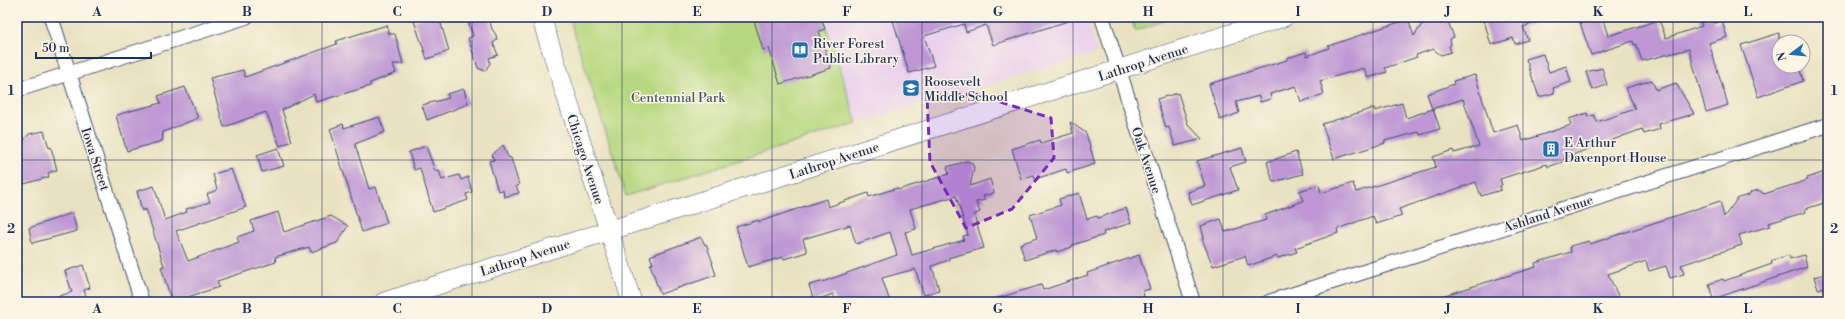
<svg xmlns="http://www.w3.org/2000/svg" width="1845" height="319" viewBox="0 0 1845 319" font-family="'Libre Bodoni',serif">
  <rect width="100%" height="100%" fill="#fcf5e5"/>
  <filter id="ink" filterUnits="userSpaceOnUse"><feTurbulence type="fractalNoise" baseFrequency=".025" numOctaves="2"/><feDisplacementMap in="SourceGraphic" scale="8" xChannelSelector="R" yChannelSelector="G"/><feConvolveMatrix kernelMatrix="1 2 1 2 8 2 1 2 1" color-interpolation-filters="sRGB"/></filter>
  <filter id="wash" filterUnits="userSpaceOnUse"><feTurbulence type="fractalNoise" baseFrequency=".012" numOctaves="4" result="noise"/><feDisplacementMap in="SourceGraphic" scale="16" xChannelSelector="R" yChannelSelector="G"/><feGaussianBlur stdDeviation="0.9" result="paint"/><feColorMatrix in="noise" values="0 0 0 0 0 0 0 0 0 0 0 0 0 0 0 0 0 1.4 0 .05"/><feComposite in="paint" operator="in"/></filter>
  <g filter="url(#wash)">
    <rect width="100%" height="100%" fill="#e9e2c1"/>
    <path fill="#ead1ed" d="M823,17h263l11,36 -240,70z"/>
    <path fill="#b7d87f" stroke="#69846e" d="M569,17h254l34,106 -231,73z
      M1131,17h32l1,4 -29,10z"/>
    <g id="blocks">
      <path fill="#be97d4" fill-rule="evenodd" d="M426,17h13l10,34 -22,8 -13,-38z
        M467,17h21l4,12 4,6 1,5 -4,3 5,12 -9,3 1,5 -5,8 -7,-3 -10,-30 5,-2z
        M753,17h68l4,12 -6,2 12,37 -51,16 -11,-36 -6,2z
        M892,17h179v3l-78,25 -7,-20 -20,7 -2,-8 -40,12 10,30 -25,7z
        M1427,17h18l4,7 5,13 -4,2 1,6 -2,1 2,6 -10,3 -8,-6 -17,6 1,2 -32,11 2,4 -19,6 -4,-10 -44,13 4,13 -23,8 -5,-16 -26,8 1,5 -11,3 -1,-6 -23,6 3,11 -19,7 -11,-36 78,-24v-2l19,-6 1,4 22,-8 -1,-2 80,-27 6,17z
        M1483,17h62l1,2 -23,8 5,13 -13,4 -2,-6 -22,7z
        M1578,17h24l6,19 51,-16 7,18 36,-12 -3,-9h14l2,6 7,-2 5,16 -18,6 19,62 -22,7 -17,-63 -47,12 -6,-17 -2,1 -1,-4 -42,14z
        M387,25l2,9h6l8,30h-10l3,9 -26,10v3l-54,16 -2,-8 -32,16 10,31 -12,5 -14,-34 -42,15 -14,-49 33,-8 2,7 92,-33 -1,-3z
        M1779,33v33h20l4,15 -45,16 -17,-52z
        M1543,54l6,18 17,-6 5,16 -18,6 1,5 -15,4 -13,-38z
        M1602,68l5,17 -15,5 -6,-18z
        M1475,75l18,58 25,-8 5,16 48,-16 -2,-6 18,-6 1,4 6,-2 3,7 38,-13 -9,-21 26,-8 4,10 20,-7 18,31 -35,10 1,5 -16,5 -2,-5 -78,29 1,3 -17,6 -1,-3 -47,15 2,6 -2,1 1,4 -20,6 -5,-14 -77,27 3,7 -26,8 -3,-8 -36,13 1,4 -43,15 2,4 -19,6 -1,-2 -29,10 -3,-10 -32,10 -11,-27 2,-1 -3,-12 20,-7 4,13 41,-12 -1,-5 38,-14 -4,-10 20,-6 2,8 32,-10 3,9 80,-25 -3,-10 20,-7 1,3 25,-7 -16,-47 -31,10 -5,-15 27,-10 -1,-3z
        M185,87l13,31 -35,14 -1,9 -35,10 -11,-35 7,-3 38,-10 -3,-7z
        M464,89l4,15 -41,16 -5,-15 27,-7 -2,-4z
        M1178,93l10,31 14,15 -27,7 -6,-19 -3,1 -9,-29z
        M1402,103l4,15 27,-9 7,20 -20,6 -1,-3 -35,9 1,2 -51,16 -12,-35 52,-16 1,3z
        M379,117l6,15 -30,12 14,45 7,-2 11,36 -25,9 -32,-103 13,-5 1,4z
        M1070,122l16,11 9,31 -28,9 -1,-4 -31,10 -1,-4 -13,4 -9,-30 28,-9 1,3 32,-10z
        M44,131l5,17 2,-1 6,23 -9,3 1,4 -32,9v-37l12,-15z
        M503,145l5,12 3,1 8,27 -3,1 3,7 -15,4 -1,-7 -5,1 -9,-30 5,-1 -2,-5z
        M426,146l9,25 4,-1 3,10 17,-5 2,5 7,-3 4,15 -6,2 2,6 -35,12 -13,-44 -6,2 -5,-18z
        M278,148l6,18 -22,6 -5,-17z
        M1242,148l4,14 -16,5 8,23 -46,15 -4,-13 17,-6 -8,-25z
        M1296,152l7,22 -30,8 -6,-20z
        M967,161l5,2 2,5 -4,18 20,-7 4,14 -11,3 2,4 -9,2 4,10 -6,3 10,33 -36,10 1,2 -17,6 7,24 -15,5 -9,-26 -33,9 8,24h-54l-3,-8 -19,7 -5,-16 16,-4 72,-26 -7,-23 -34,12 -6,-19 -47,14 4,13 -23,7 -1,-2 -35,10 -12,-40 23,-7v2l67,-23 2,8 40,-14 1,4 28,-9 1,2 51,-16 -2,-7zM956,196l12,39 -5,1 1,4 -52,15 -7,-23 11,-3 -6,-20z
        M231,169l15,38 -70,24 12,30 51,-19 -2,-5 17,-6 -3,-10 27,-9 6,20 47,-16 17,10 -11,17 -26,9 -2,-5 -34,10 1,5 -59,19 2,6 -47,15 -11,-35 3,-1 -18,-57 -4,2 -5,-20 17,-5 11,34 22,-8 -1,-3 24,-7 -3,-8 10,-4 -4,-16z
        M1828,171v26l-5,2 1,4 -19,6 1,3 -37,11 1,3 -31,9 3,10 -61,20 3,9 -14,4 -4,-12 -17,5 -3,-10 -38,13 13,28h-189v-3l104,-32 -1,-4 36,-11 -1,-6 19,-5 1,3 130,-43 4,16 14,-19 11,-3 2,-3 7,-2 6,4 44,-14 -1,-2z
        M1079,193l8,26 10,-3 1,2 28,-10 5,15 -28,9 1,3 -32,10v2l-15,5 -1,-2 -31,10 -5,-16 17,-6 -7,-23 31,-10 -2,-6z
        M72,213l5,18 -45,12 -3,-15z
        M701,237l4,8 1,-1 7,19h-1l4,12 -56,19 -10,-30h3l-3,-8z
        M1139,255l11,34 -7,2 1,6 -13,4 -1,-5 -19,6h-116v-3l46,-14 2,5 45,-15 -1,-2z
        M1789,255l1,4 14,-4 3,12 -94,32 -4,-15 14,-5 1,2 48,-17 -1,-3z
        M83,265l7,23 -6,2 3,10 -7,2h-29l-1,-3 22,-7 -7,-21z
        M1828,273v13l-10,3 -4,-12z"/>
    </g>
  </g>
  <g filter="url(#ink)">
    <use href="#blocks" fill-opacity="0" stroke="#3a4a6d" stroke-width="1"/>
    <g fill="none" stroke-linecap="round" stroke-linejoin="round">
      <defs>
        <path id="street" d="M51,17l91,285
          M1102,17l91,285
          M17,90l229,-73
          M1269,302l559,-177"/>
        <path id="secondary" d="M541,17l91,285
          M384,302l900,-285"/>
      </defs>
      <use href="#street" stroke="#3a4a6d" stroke-width="16"/>
      <use href="#secondary" stroke="#3a4a6d" stroke-width="20"/>
      <use href="#street" stroke="#fff" stroke-width="14"/>
      <use href="#secondary" stroke="#fff" stroke-width="19"/>
    </g>
  </g>
  <path fill="#7b2cbf" fill-opacity="0.2" stroke="#7b2cbf" stroke-width="3" stroke-dasharray="8 5" stroke-linejoin="round" d="M975,94l76,24 3,40 -42,51 -46,19 -36,-66 -3,-66z"/>
  <path fill="none" stroke="#1b2f5e" stroke-width="1" stroke-opacity="0.55" d="M172,17v285M322,17v285M472,17v285M622,17v285M772,17v285M922,17v285M1073,17v285M1223,17v285M1373,17v285M1523,17v285M1673,17v285M17,160h1811"/>
  <defs>
    <symbol id="library-square" viewBox="-11 -11 22 22"><rect x="-9" y="-9" width="18" height="18" rx="4" fill="#1f6fb2" stroke="#fcf5e5"/><path d="M-6-4Q-3-5.5-.7-3.5V5Q-3 3-6 4ZM6-4Q3-5.5 .7-3.5V5Q3 3 6 4Z" fill="#fff"/></symbol>
    <symbol id="school-square" viewBox="-11 -11 22 22"><rect x="-9" y="-9" width="18" height="18" rx="4" fill="#1f6fb2" stroke="#fcf5e5"/><path d="M0-5L7-2L0 1L-7-2ZM-4 1L0 2.5L4 1V4Q0 6-4 4Z" fill="#fff"/></symbol>
    <symbol id="building-square" viewBox="-11 -11 22 22"><rect x="-9" y="-9" width="18" height="18" rx="4" fill="#1f6fb2" stroke="#fcf5e5"/><path d="M-4-6H4V6H1V3H-1V6H-4ZM-2.5-4.3h1.7v1.8h-1.7ZM.8-4.3h1.7v1.8H.8ZM-2.5-1h1.7V.8h-1.7ZM.8-1h1.7V.8H.8Z" fill="#fff"/></symbol>
  </defs>
  <g fill-rule="evenodd">
    <use href="#library-square" x="790" y="40" width="20" height="20"/>
    <use href="#school-square" x="901" y="78" width="20" height="20"/>
    <use href="#building-square" x="1541" y="139" width="20" height="20"/>
  </g>
  <g text-anchor="middle" stroke-width="3" stroke-linejoin="round" paint-order="stroke">
    <g font-size="13" fill="#1b2f5e" stroke="#fcf5e5" text-anchor="start">
      <text x="813" y="48">River Forest<tspan x="813" dy="15">Public Library</tspan></text>
      <text x="924" y="86">Roosevelt<tspan x="924" dy="15">Middle School</tspan></text>
      <text x="1564" y="147">E Arthur<tspan x="1564" dy="15">Davenport House</tspan></text>
    </g>
    <g font-size="13" fill="#1b2f5e" stroke="#fcf5e5">
      <text transform="translate(1143 62) rotate(-18)" y="5">Lathrop Avenue</text>
      <text transform="translate(96 159) rotate(72)" y="5">Iowa Street</text>
      <text transform="translate(586 159) rotate(72)" y="5">Chicago Avenue</text>
      <text transform="translate(834 160) rotate(-18)" y="5">Lathrop Avenue</text>
      <text transform="translate(1147 160) rotate(72)" y="5">Oak Avenue</text>
      <text transform="translate(1548 213) rotate(-18)" y="5">Ashland Avenue</text>
      <text transform="translate(525 257) rotate(-18)" y="5">Lathrop Avenue</text>
    </g>
    <g font-size="13" fill="#425966" stroke="#fcf5e5">
      <text x="678" y="102">Centennial Park</text>
    </g>
  </g>
  <rect width="1845" height="319" fill="none" stroke="#fcf5e5" stroke-width="44"/>
  <g transform="translate(1791 54) rotate(254)"><circle r="19" fill="#fcf5e5" stroke="#a2a6af"/>
  <path d="M0-3L7 15L0 10L-7 15Z" fill="#1f6fb2"/>
  <text y="-6" font-size="11" font-weight="bold" text-anchor="middle" fill="#1b2f5e">N</text>
  </g>
  <path d="M36 52v6h115v-6" fill="none" stroke="#1b2f5e" stroke-width="2"/>
  <text x="42" y="52" font-size="12" fill="#1b2f5e" stroke="#fcf5e5" stroke-width="3" paint-order="stroke">50 m</text>
  <rect x="22" y="22" width="1801" height="275" fill="none" stroke="#1b2f5e" stroke-width="1.5"/>
  <g font-size="13" text-anchor="middle" font-weight="bold" fill="#1b2f5e">
    <text x="97" y="16">A</text>
    <text x="247" y="16">B</text>
    <text x="397" y="16">C</text>
    <text x="547" y="16">D</text>
    <text x="697" y="16">E</text>
    <text x="847" y="16">F</text>
    <text x="998" y="16">G</text>
    <text x="1148" y="16">H</text>
    <text x="1298" y="16">I</text>
    <text x="1448" y="16">J</text>
    <text x="1598" y="16">K</text>
    <text x="1748" y="16">L</text>
    <text x="11" y="95">1</text>
    <text x="1834" y="95">1</text>
    <text x="11" y="233">2</text>
    <text x="1834" y="233">2</text>
    <text x="97" y="313">A</text>
    <text x="247" y="313">B</text>
    <text x="397" y="313">C</text>
    <text x="547" y="313">D</text>
    <text x="697" y="313">E</text>
    <text x="847" y="313">F</text>
    <text x="998" y="313">G</text>
    <text x="1148" y="313">H</text>
    <text x="1298" y="313">I</text>
    <text x="1448" y="313">J</text>
    <text x="1598" y="313">K</text>
    <text x="1748" y="313">L</text>
  </g>
</svg>
